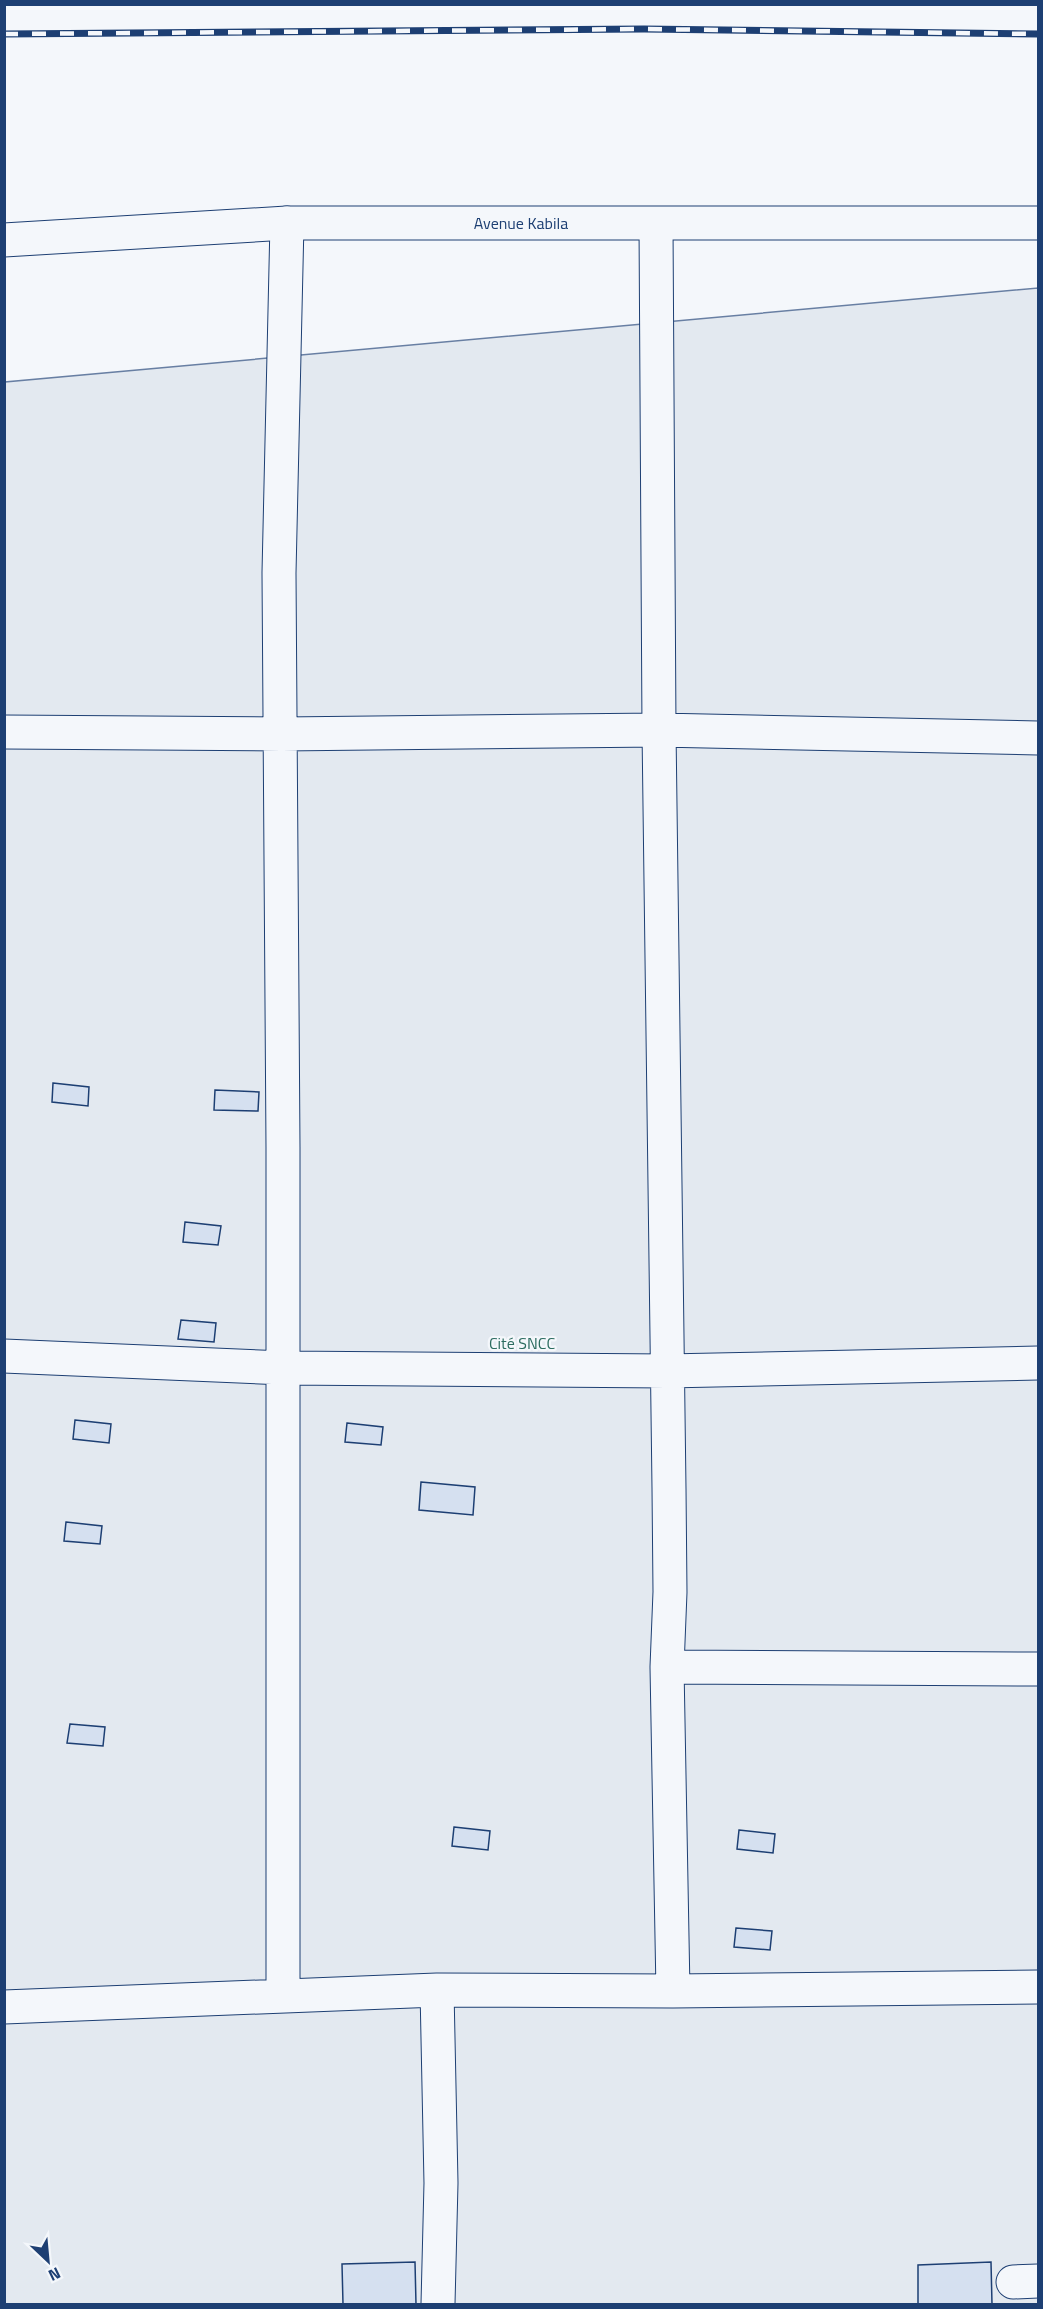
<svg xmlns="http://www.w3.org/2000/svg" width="1043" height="2309" viewBox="0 0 1043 2309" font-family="'Titillium Web',sans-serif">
  <rect width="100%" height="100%" fill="#f4f7fb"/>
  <path fill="#e3e9f0" stroke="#687fa3" stroke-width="1.5" d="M1038,288v2016h-1033v-1922z"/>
  <path fill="#d5e0f0" stroke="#1d3f73" stroke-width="1.5" d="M53,1083l36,4 -1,19 -36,-4z
    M215,1090l44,2 -1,19 -44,-1z
    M185,1222l36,4 -3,19 -35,-3z
    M181,1320l35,3 -2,19 -36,-3z
    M75,1420l36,4 -2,19 -36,-4z
    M347,1423l36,4 -2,18 -36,-3z
    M421,1482l54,5 -2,28 -54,-5z
    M66,1522l36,4 -2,18 -36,-3z
    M70,1724l35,3 -2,19 -36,-3z
    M454,1827l36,4 -2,19 -36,-4z
    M739,1830l36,4 -2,19 -36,-4z
    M736,1928l36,3 -2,19 -36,-3z
    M415,2262l1,42h-73l-1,-40z
    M991,2262l1,42h-74v-39z"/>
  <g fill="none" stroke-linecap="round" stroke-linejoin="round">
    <defs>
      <path id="minor" d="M656,224l3,506 10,758 1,104 -3,75 6,324
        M4,732l278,2 377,-4 379,8
        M4,1356l280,12 383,3 371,-8
        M667,1667l371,2
        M437,1990l4,193 -3,121
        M283,1996v-849l-4,-574 8,-350
        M4,2007l433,-17 236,1 365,-4
        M1013,2282l25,-1"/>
      <path id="trunk" d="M4,240l283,-17h751"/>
    </defs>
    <use href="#minor" stroke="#1d3f73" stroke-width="35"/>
    <use href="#trunk" stroke="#1d3f73" stroke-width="35"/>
    <use href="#minor" stroke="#f4f7fb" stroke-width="33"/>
    <use href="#trunk" stroke="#f4f7fb" stroke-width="33"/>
    <defs>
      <path id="rail" d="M4,34l640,-5 394,5"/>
    </defs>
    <use href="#rail" stroke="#1d3f73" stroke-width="7"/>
    <use href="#rail" stroke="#f4f7fb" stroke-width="4.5" stroke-dasharray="14" stroke-linecap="butt"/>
  </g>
  <g text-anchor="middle" stroke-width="4.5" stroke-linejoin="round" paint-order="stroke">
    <g font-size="16" fill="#1d3f73" stroke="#f4f7fb">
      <text x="521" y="229">Avenue Kabila</text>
    </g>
    <g font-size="16" fill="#2c6c60" stroke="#f4f7fb">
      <text x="522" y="1349">Cité SNCC</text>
    </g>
  </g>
  <rect width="1043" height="2309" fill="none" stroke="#1d3f73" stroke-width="12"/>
  <g transform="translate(48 2261) rotate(154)" stroke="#f4f7fb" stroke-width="4.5" paint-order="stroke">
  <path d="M0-4.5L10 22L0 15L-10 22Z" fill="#1d3f73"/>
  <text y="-9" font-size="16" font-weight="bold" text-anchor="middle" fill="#1d3f73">N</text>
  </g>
</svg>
